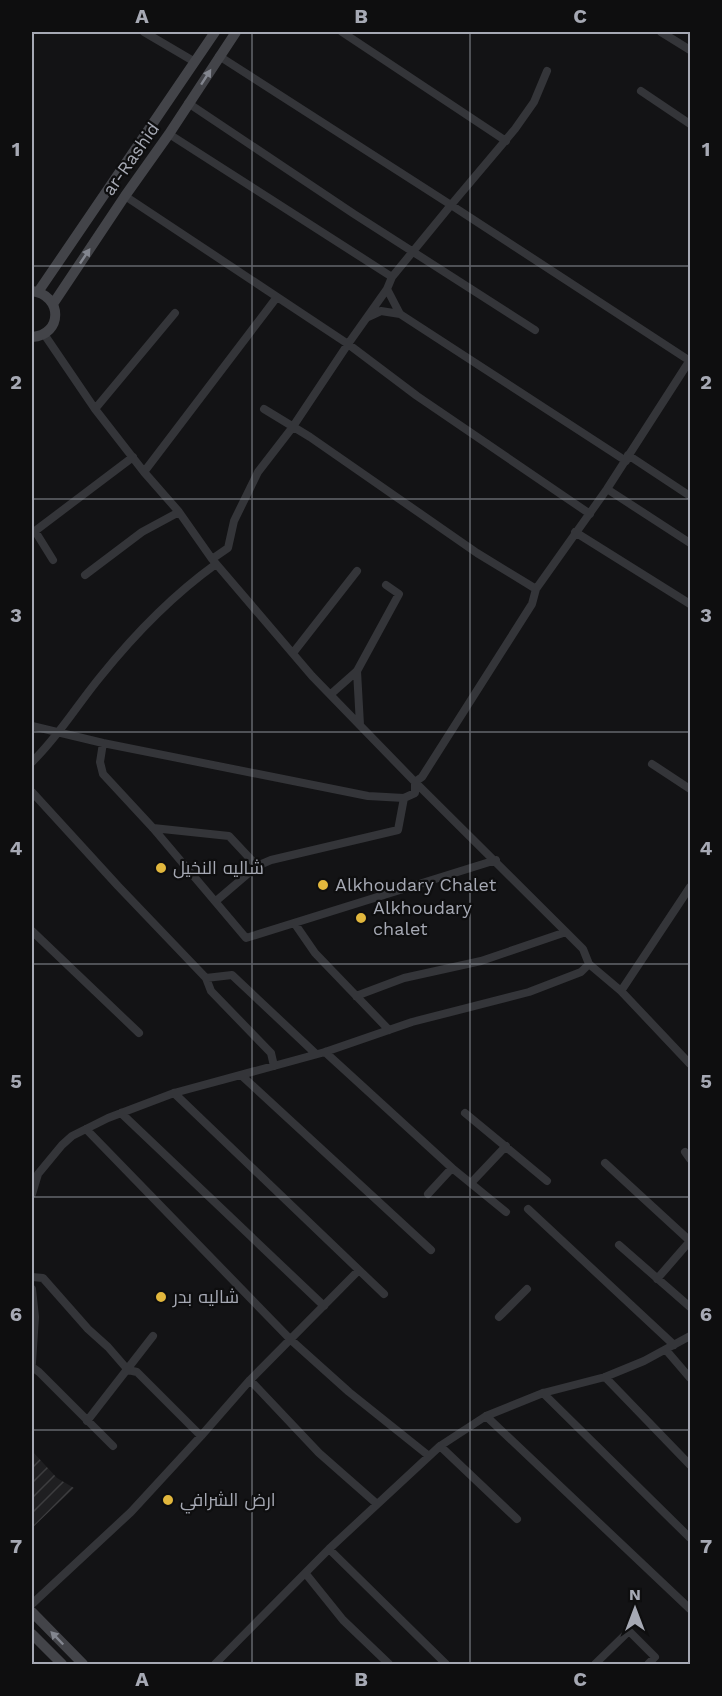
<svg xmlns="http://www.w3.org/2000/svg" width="722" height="1696" viewBox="0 0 722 1696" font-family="'Work Sans',Cairo,sans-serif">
  <defs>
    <pattern id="industrial-furrows" width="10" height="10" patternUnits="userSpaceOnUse" patternTransform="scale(1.5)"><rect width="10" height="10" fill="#1f1f21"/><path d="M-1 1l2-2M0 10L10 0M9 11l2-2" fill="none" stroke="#3d3d3f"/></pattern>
  </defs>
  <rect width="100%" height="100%" fill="#131315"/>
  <path fill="url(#industrial-furrows)" d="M32,1451l25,27 17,10 -42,40z"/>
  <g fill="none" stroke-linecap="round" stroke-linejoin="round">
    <path stroke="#343539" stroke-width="8" d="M144,32l51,30
      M342,32l164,109
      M661,32l29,18
      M219,56l232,149 64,-76 19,-27 13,-31
      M641,91l49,33
      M188,103l166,111 181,116
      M169,134l223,143
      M125,196l223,148 39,-55 13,25 226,147
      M387,289l5,-12 59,-72 239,156
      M368,317l13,-6 19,3
      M44,334l51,75 49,63 35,40 33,47 100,117 103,106 151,150 17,17 6,15 32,27 69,73
      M95,409l80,-96
      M264,409l46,28 167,116 59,36
      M628,455l62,41
      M144,472l133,-175
      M607,489l83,54
      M575,532l115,72
      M212,559l16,-11 6,-27 24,-49 34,-44 56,-84 69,52 173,118
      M53,560l-18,-29 98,-74
      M85,575l57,-43 37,-20
      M293,653l64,-82
      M357,671l3,54
      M331,694l26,-23 42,-77 -13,-9
      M32,726l71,17 265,53 36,2 11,-5v-11l7,-5 110,-173 4,-15 71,-100 83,-129
      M103,743l-3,19 3,12 50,54 93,110 250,-78
      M32,762c27,-26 45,-57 69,-86 33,-41 72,-81 115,-112
      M652,764l38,25
      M32,792l86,94 88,92 26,-3 84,79
      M153,828l76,8 28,30 14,-6 127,-30 6,-32
      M216,901l41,-35
      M295,924l20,29 74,77
      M32,931l107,102
      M206,978l5,13 60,62 3,13
      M621,991l69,-104
      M356,996l48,-18 77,-17 85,-29
      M325,1052l127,116 54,44
      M241,1075l190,175
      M174,1093l210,201
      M121,1113l203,193
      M465,1113l82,68
      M86,1129l205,211 58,52 80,64
      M685,1152l5,7
      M605,1163l85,78 -33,38
      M471,1183l35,-37
      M32,1194l6,-20 24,-29 10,-9 36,-18 66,-25 151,-41 87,-30 117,-30 52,-20 8,-8
      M428,1194l24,-26
      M528,1209l146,136
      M619,1245l71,62
      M32,1277l11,1 45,51 20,18 20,23 9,2 64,64 49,-56 109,-110
      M32,1289l3,28 -3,46
      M499,1317l28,-28
      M666,1350l24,28
      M32,1367l7,5 74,74
      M605,1377l85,88
      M250,1380l69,73 58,51
      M543,1393l147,145
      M486,1416l204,193
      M87,1421l66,-85
      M440,1446l77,73
      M329,1549l117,115
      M306,1574l37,46 46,44
      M32,1604l99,-92 70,-76
      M215,1664l114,-115 111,-103 46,-30 57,-23 62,-16 39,-16 46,-25
      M595,1664l34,-33 26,26 -7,7"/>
    <path stroke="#434449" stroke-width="10" d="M38,292l177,-260
      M53,304l72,-108 44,-62 67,-102
      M32,337c31,-2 31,-42 0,-46
      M32,1612l51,52
      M32,1634l30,30"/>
  </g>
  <defs><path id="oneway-solid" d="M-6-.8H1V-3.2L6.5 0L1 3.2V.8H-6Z" transform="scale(1.5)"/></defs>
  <g fill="#83868f">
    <use href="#oneway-solid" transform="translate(206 77) rotate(-57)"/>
    <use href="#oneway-solid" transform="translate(85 256) rotate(-56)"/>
    <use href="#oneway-solid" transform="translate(57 1638) rotate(-134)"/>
  </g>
  <path fill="none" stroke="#a6a9b4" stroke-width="1.5" stroke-opacity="0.55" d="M252,32v1632M470,32v1632M32,266h658M32,499h658M32,732h658M32,964h658M32,1197h658M32,1430h658"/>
  <g fill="#e2b73d" stroke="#0e0e0f" stroke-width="2">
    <circle cx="161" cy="868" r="6"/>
    <circle cx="323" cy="885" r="6"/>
    <circle cx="361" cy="918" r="6"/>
    <circle cx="161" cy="1297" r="6"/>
    <circle cx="168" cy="1500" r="6"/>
  </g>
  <g text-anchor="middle" stroke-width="4.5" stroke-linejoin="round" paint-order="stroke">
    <g font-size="18" fill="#a6a9b4" stroke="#0e0e0f">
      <text transform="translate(131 159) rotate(-55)" y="6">ar-Rashid</text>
    </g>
    <g font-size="18" fill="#a6a9b4" stroke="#0e0e0f" text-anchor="start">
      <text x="173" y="874">شاليه النخيل</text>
      <text x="335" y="891">Alkhoudary Chalet</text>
      <text x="373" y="914">Alkhoudary<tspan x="373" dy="21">chalet</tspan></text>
      <text x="173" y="1303">شاليه بدر</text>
      <text x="180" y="1506">ارض الشرافي</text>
    </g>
  </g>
  <rect width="722" height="1696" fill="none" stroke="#0e0e0f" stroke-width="66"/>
  <g transform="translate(635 1609)" stroke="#0e0e0f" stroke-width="4.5" paint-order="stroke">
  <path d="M0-4.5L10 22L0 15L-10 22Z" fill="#a6a9b4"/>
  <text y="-9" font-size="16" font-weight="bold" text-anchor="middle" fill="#a6a9b4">N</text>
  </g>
  <rect x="33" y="33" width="656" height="1630" fill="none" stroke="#a6a9b4" stroke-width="2"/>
  <g font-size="20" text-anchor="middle" font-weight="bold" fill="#a6a9b4">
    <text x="142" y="23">A</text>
    <text x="361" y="23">B</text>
    <text x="580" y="23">C</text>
    <text x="16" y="156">1</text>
    <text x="706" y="156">1</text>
    <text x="16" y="389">2</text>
    <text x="706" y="389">2</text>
    <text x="16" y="622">3</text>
    <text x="706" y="622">3</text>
    <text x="16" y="855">4</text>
    <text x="706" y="855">4</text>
    <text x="16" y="1088">5</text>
    <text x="706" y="1088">5</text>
    <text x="16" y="1321">6</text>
    <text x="706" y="1321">6</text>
    <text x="16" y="1553">7</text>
    <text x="706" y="1553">7</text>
    <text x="142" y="1686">A</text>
    <text x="361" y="1686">B</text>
    <text x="580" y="1686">C</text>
  </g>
</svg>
